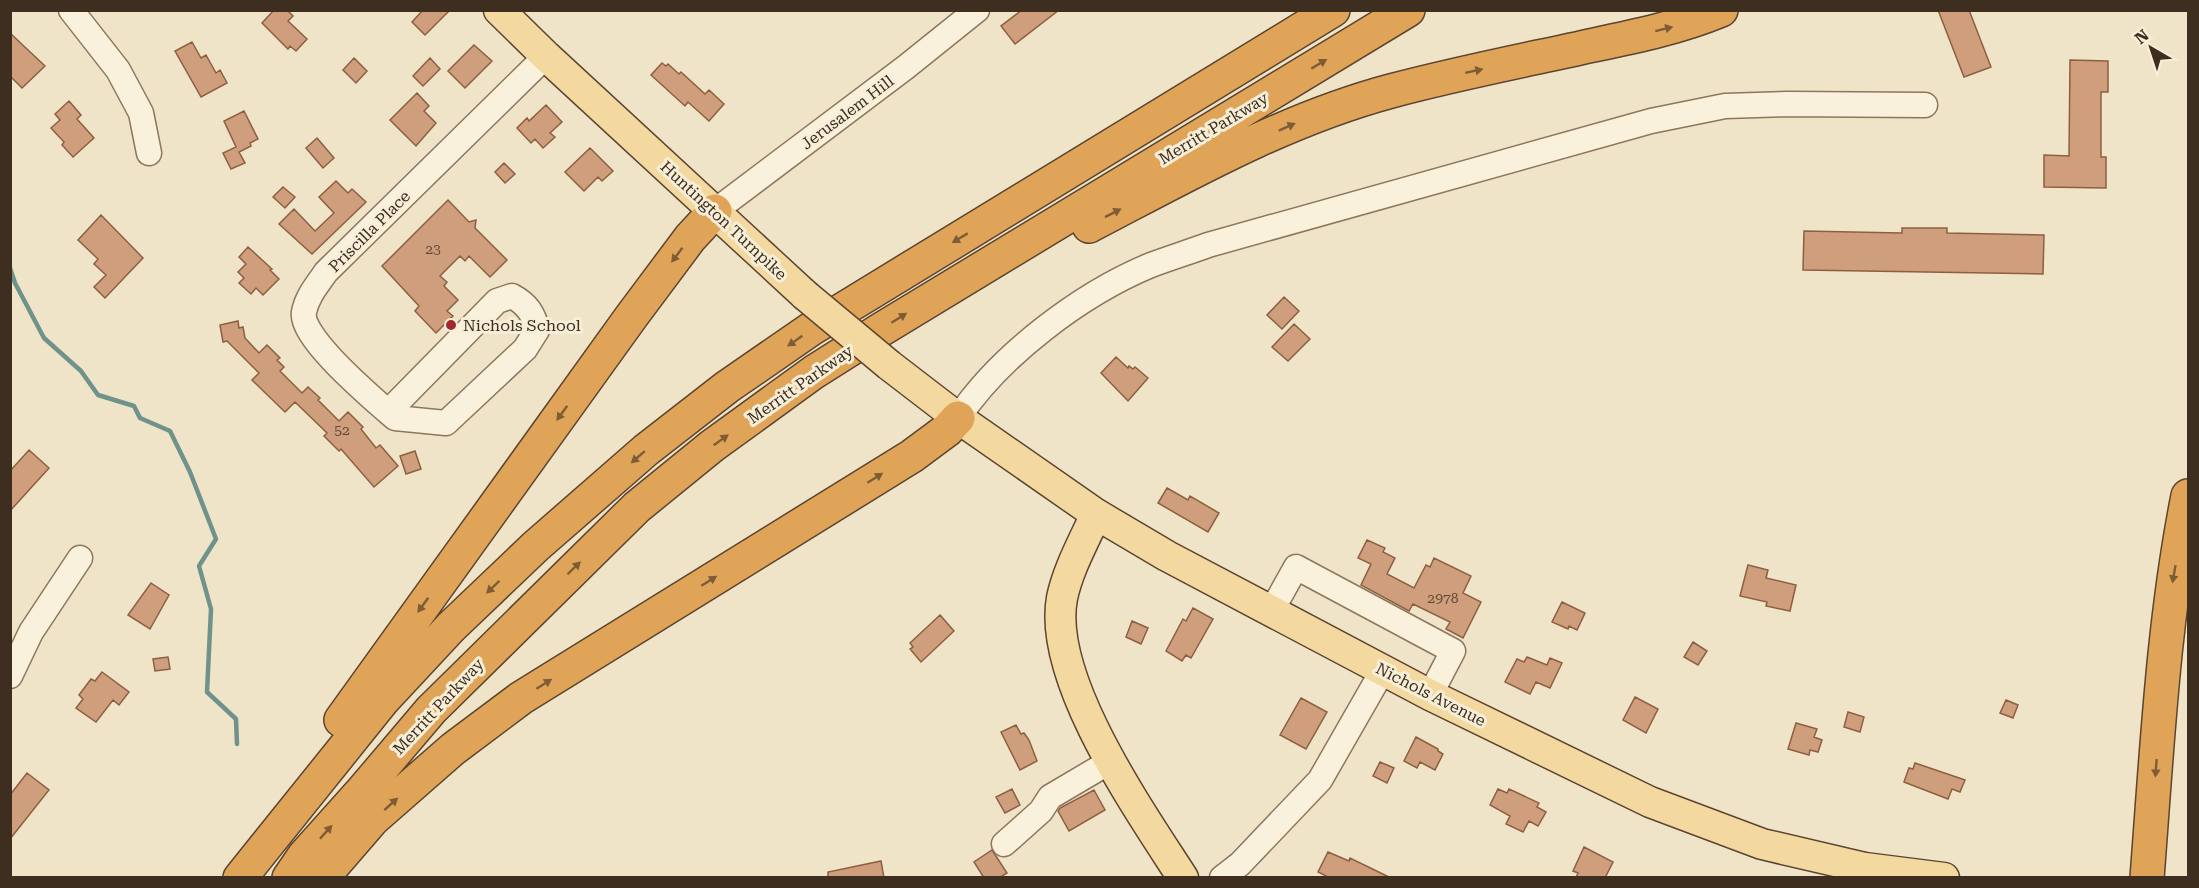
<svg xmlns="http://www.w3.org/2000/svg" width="2199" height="888" viewBox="0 0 2199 888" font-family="'Roboto Serif',serif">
  <rect width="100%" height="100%" fill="#f0e4c8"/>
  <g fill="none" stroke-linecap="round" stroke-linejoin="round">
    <path stroke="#6f938a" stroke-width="4.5" d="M10,268l5,15 29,55 37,33 17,24 36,11 6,12 30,13 20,41 26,67 -17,27 12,43 -4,83 29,27 1,25"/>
  </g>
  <path fill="#cf9f7d" stroke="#8d5f41" stroke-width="1.5" d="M274,10h13l6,6 -5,5 19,18 -11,12 -6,-5 -2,3 -26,-26z
    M423,10h27l-25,25 -13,-13z
    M1022,10h37l-44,34 -14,-18z
    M1938,10h31l22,57 -27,10z
    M10,33l35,33 -23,22 -12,-12z
    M192,42l9,16 5,-3 10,18 4,-3 7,13 -26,14 -26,-46z
    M474,45l18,16 -27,27 -17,-17z
    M354,58l13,13 -11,12 -13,-13z
    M430,58l10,11 -17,17 -10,-10z
    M2070,60l38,1v31h-7v65h5v31l-62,-1v-32l25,1z
    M662,63l4,3 2,-2 11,10 2,-2 24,22 4,-4 15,14 -15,17 -21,-19 -3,4 -34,-31z
    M417,93l12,13 -5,5 12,12 -20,23 -26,-26z
    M69,101l12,14 -4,4 17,19 -21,19 -11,-12 2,-3 -13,-14 9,-8 -5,-6z
    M546,105l16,17 -12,11 5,4 -12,11 -8,-9 -4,4 -14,-15 10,-10 2,3z
    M244,111l14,28 -8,4 1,3 -12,6 6,11 -14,6 -8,-16 13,-6 -12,-26z
    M317,138l17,20 -11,10 -17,-20z
    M590,148l23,23 -11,10 -4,-4 -14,14 -19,-19z
    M504,163l11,11 -10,9 -10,-11z
    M336,181l12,12 4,-4 14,13 -54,52 -33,-30 15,-15 21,22 19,-18 -15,-16z
    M283,187l12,10 -10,11 -12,-11z
    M448,200l21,22 7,-2 -1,8 32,32 -17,17 -21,-21 -4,5 -5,-5 -20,20 7,6 -3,4 14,14 -11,11 6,5 -17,17 -21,-22 4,-5 -37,-40z
    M101,215l42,43 -38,40 -11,-11 12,-12 -12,-11 4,-5 -20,-19z
    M1902,228h45v5l97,2 -1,39 -240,-4 1,-39 98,2z
    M248,247l24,22 -2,1 9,9 -16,16 -7,-7 -5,6 -12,-11 5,-5 -6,-6 8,-8 -7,-7z
    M1284,297l15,14 -17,18 -15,-14z
    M238,321l1,7 4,-1 2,11 14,15 8,-8 13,13 -3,2 7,7 -4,4 22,22 6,-6 12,11 -2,2 21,21 9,-9 15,15 -2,2 15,19 4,-3 18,21 -24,21 -33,-38 -2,2 -15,-15 3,-3 -32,-31 -10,10 -33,-32 7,-7 -32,-32 -4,1 -3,-17z
    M1294,324l16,15 -22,22 -16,-14z
    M1116,357l12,11 1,-2 4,3 2,-2 13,11 -20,23 -27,-28z
    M29,450l20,18 -39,43v-40z
    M415,451l6,18 -15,5 -6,-18z
    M1167,488l21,12 2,-4 29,17 -11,19 -50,-29z
    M1367,540l18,8 -2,4 12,6 -8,16 27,14 12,-23 4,2 4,-9 37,18 -8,17 18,9 -18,36 -17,-9 4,-7 -37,-18 -4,7 -48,-26 10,-21 -13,-6z
    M1748,565l20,5 -2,8 30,7 -6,26 -24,-5 1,-4 -27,-6z
    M151,583l18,12 -19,34 -22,-14z
    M1562,602l23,11 -8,17 -8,-4 -1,3 -16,-7z
    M1193,608l20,11 -22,39 -5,-3 -4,6 -16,-10 17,-32 3,2z
    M940,615l14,16 -33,31 -11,-13 3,-2 -3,-4z
    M1132,621l16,7 -7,16 -15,-7z
    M1693,642l14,9 -9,14 -14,-8z
    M168,657l2,12 -15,2 -2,-12z
    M1527,657l20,8 3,-7 12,5 -12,25 -14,-6 -6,12 -25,-12 12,-23 7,3z
    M102,672l27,20 -10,13 -6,-5 -17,22 -20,-14 7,-9 -4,-4 12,-16 4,2z
    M1635,697l23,12 -12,24 -23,-13z
    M1301,698l26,14 -21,37 -26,-14z
    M2006,700l12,5 -5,13 -13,-5z
    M1848,712l16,5 -4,15 -16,-5z
    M1796,723l21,6 -3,8 8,3 -4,12 -8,-2 -1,5 -21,-6z
    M1016,725l5,9 3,-1 5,7 8,21 -17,9 -19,-38z
    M1416,737l22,12v2l5,3 -8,16 -15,-8 -3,6 -13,-7z
    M1380,762l14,6 -7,15 -14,-7z
    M1915,763l50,17 -5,12 -8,-3 -4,10 -44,-17 5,-14 4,1z
    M27,773l22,17 -39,49v-44z
    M1012,789l8,16 -15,8 -9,-16z
    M1498,789l9,4 2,-4 30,14 -2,4 9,5 -8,14 -9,-5 -6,11 -17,-8 4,-8 -20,-11z
    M1094,790l11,20 -36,21 -11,-20 2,-3z
    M1584,847l29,15 -8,16h-29l2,-5 -5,-2z
    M992,850l15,23 -8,5h-15l-10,-16z
    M1328,852l21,9 1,-3 41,20h-61l-12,-6z
    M881,861l3,17h-56v-6z"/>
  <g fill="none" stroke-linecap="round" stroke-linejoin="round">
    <defs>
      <path id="minor" d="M71,10l47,60 23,43 8,40
        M715,211l191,-144 71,-57
        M388,412l109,-111 15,-5c15,8 22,18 25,34l-12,19 -79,74 -51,-5 -7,-6c-19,-17 -89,-76 -84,-100 3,-16 14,-28 22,-40l220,-216
        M958,418c42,-63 123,-124 193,-153 19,-7 38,-13 57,-20l443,-124 74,-15 63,-2 137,1
        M1271,612l25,-45 157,84 -23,44
        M10,676l21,-44 49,-74
        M1004,844l37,-33 9,-14 61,-36
        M1222,878l18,-14 80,-84 63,-110"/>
      <path id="major" d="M499,10l47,46 259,239
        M889,365l69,53 138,96 71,42 263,139 220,107 112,42 103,24 79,10
        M1096,514c-12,27 -28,55 -34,84 -15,81 78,213 121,280"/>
      <path id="highway" d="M1089,226c98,-51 194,-106 302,-135 67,-18 135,-31 203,-46 43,-9 86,-18 127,-35
        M341,720l290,-403 59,-79 25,-27
        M240,878l143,-178 68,-73 85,-81 110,-96 81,-63 84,-58 522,-319
        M289,878l15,-22 60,-67 67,-79 206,-203 75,-61 102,-74 68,-43 526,-319
        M322,878l51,-59 80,-70 68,-51 391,-242 35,-26 11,-12
        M2147,878c10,-128 16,-256 41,-382"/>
    </defs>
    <use href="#minor" stroke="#8d765c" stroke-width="27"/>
    <use href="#major" stroke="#5b4430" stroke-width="33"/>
    <use href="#highway" stroke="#5b4430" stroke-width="36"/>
    <use href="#minor" stroke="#faf1dc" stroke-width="24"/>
    <use href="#major" stroke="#f3d9a0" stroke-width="30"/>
    <use href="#highway" stroke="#e0a458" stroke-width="33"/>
    <defs>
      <path id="major-bridge" d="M805,295l84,70"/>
    </defs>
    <use href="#major-bridge" stroke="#5b4430" stroke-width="33" stroke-linecap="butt"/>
    <use href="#major-bridge" stroke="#f3d9a0" stroke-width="30"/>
  </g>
  <defs><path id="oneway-solid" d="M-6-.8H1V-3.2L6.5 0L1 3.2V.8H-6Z" transform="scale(1.5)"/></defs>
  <g fill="#7e5d36">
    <use href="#oneway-solid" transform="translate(1664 29) rotate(-14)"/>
    <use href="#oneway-solid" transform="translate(1319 64) rotate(-31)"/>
    <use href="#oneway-solid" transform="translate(1474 71) rotate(-12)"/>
    <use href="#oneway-solid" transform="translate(1287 127) rotate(-24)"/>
    <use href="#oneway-solid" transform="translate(1113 213) rotate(-27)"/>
    <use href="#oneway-solid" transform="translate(960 238) rotate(149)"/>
    <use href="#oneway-solid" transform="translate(677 255) rotate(127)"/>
    <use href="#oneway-solid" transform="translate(899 318) rotate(-32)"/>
    <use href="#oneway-solid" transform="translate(795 341) rotate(145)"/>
    <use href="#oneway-solid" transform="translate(562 413) rotate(126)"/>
    <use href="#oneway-solid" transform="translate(721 440) rotate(-36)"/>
    <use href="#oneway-solid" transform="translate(638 457) rotate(139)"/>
    <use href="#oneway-solid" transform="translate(875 478) rotate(-32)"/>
    <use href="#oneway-solid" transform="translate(574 568) rotate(-44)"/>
    <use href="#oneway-solid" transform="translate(2174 574) rotate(100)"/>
    <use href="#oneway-solid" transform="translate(709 581) rotate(-32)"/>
    <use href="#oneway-solid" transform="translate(493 587) rotate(136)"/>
    <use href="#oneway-solid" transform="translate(423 605) rotate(126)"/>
    <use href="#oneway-solid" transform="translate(544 684) rotate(-32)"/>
    <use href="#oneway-solid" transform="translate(2156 768) rotate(94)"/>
    <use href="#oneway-solid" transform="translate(391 804) rotate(-42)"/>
    <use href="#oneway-solid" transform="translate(326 832) rotate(-48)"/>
  </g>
  <circle fill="#9e2a2b" stroke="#f7eed8" stroke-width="2" cx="451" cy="325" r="6"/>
  <g text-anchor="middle" stroke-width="6" stroke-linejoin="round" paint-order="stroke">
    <g font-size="14" fill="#624a37">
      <text x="433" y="254">23</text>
      <text x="342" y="435">52</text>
      <text x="1443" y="603">2978</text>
    </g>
    <g font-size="16" fill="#3d2e20" stroke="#f7eed8">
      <text transform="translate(847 112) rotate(-37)" y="6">Jerusalem Hill</text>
      <text transform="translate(1213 128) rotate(-31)" y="6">Merritt Parkway</text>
      <text transform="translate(724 220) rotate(43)" y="6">Huntington Turnpike</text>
      <text transform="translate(369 231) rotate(-45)" y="6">Priscilla Place</text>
      <text transform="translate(800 384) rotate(-35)" y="6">Merritt Parkway</text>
      <text transform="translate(1431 694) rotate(27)" y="6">Nichols Avenue</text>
      <text transform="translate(438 706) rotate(-47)" y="6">Merritt Parkway</text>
    </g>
    <g font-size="16" fill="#3d2e20" stroke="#f7eed8" text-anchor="start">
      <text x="463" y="331">Nichols School</text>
    </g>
  </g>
  <rect width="2199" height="888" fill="none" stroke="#3d2e20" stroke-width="24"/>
  <g transform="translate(2151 48) rotate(321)" stroke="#f7eed8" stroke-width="4.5" paint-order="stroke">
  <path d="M0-4.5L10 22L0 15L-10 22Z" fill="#3d2e20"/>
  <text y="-9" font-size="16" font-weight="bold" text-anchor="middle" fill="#3d2e20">N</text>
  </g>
</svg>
